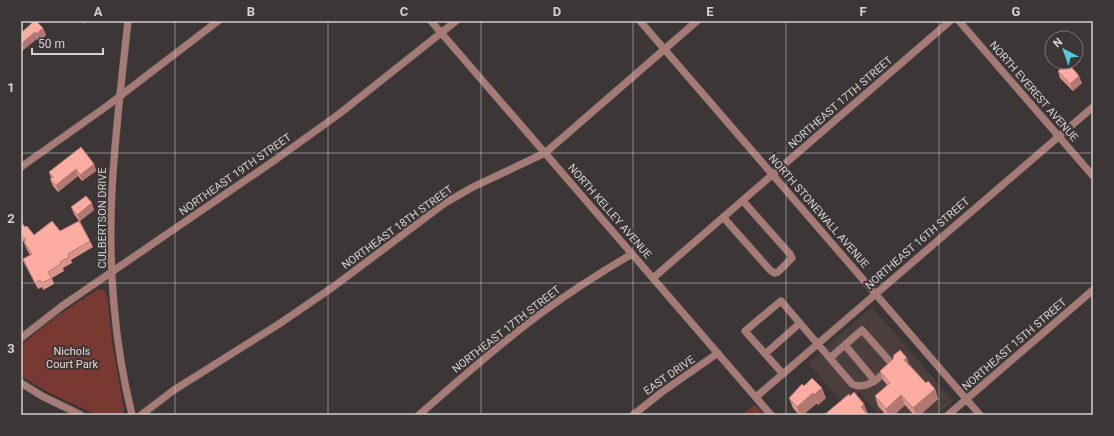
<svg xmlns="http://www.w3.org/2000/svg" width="1114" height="436" viewBox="0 0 1114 436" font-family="Roboto,sans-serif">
  <rect width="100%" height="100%" fill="#3c3636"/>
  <path fill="#4b3f3d" d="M872,307l81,94 -16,14h-58l-20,-23 -15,12 -36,-41z"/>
  <path fill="#783933" d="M98,289l6,2 3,4 5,47 12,68 -1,5h-27l-48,-23 -27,-16v-31l32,-26z
    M755,405l9,10h-22z"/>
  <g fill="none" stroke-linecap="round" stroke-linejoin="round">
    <defs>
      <path id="minor" d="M128,21c-6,56 -13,112 -16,169 -4,73 2,153 20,225
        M431,21l340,394
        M640,21l340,394
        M959,21l134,155
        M21,167l86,-61 111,-85
        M723,217l47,53 4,3 4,-1 14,-14 -2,-4 -47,-53
        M653,278l297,-257
        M21,338l41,-32 213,-146 64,-46 117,-93
        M845,345l30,36
        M765,354l35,-31
        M783,374l-38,-43 36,-30 71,83 6,2 8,-1 9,-4 18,-16 -31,-35 -32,28
        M21,383l21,13 39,19
        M756,397l337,-290
        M141,415l33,-25 105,-66 54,-37 112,-84 28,-16 72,-34 152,-132
        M419,415c40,-35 79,-70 121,-101 30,-22 61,-42 92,-60
        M633,415l29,-23 56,-39
        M948,415l145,-125"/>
    </defs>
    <use href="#minor" stroke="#575252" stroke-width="8"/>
    <use href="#minor" stroke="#a67b75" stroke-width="7"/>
  </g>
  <path fill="#da948b" d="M43,28l3,7 -7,6 -2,-2 -16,-6z
    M1058,71l24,12 -9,8 -13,-13z
    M94,164l2,7 -14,10 -4,-5 -20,16 -5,-6 -3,-7 1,-1 -2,-6z
    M71,207l23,3 -14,11 13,26 -22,13 1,3 -9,5 1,3 -12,7 2,6 -11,6 -1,-3 -4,2 -13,-24 -2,-6 7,-4 -4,-7 -2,-6 -3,-4v-16l4,5 9,8 26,-4 19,-10 -5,-7z
    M910,365l16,18 9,6 3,10 -18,16h-6l-9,-10 -11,10h-8l-8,-9 -3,-10 12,-11 -4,-5 -3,-9z
    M804,386l22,12 -8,7 -1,-2 -14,12h-4l-6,-7 -4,-10z"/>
  <path fill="#b17871" d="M83,21h4l-3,3z
    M43,28l3,7 -7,6 -3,-7z
    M35,32l2,7 -16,13v-8z
    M1079,76l3,7 -9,8 -3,-7z
    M94,164l2,7 -14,10 -2,-6z
    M76,169l2,7 -20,16 -2,-7z
    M92,203l2,7 -14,11 -3,-6z
    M907,358l3,9 -6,-7z
    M822,388l4,10 -8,7 -4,-10z
    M935,389l3,10 -18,16h-4l-3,-7z
    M813,393l4,10 -14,12h-3l-3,-8z
    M901,395l4,10 -11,10h-6l-2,-6z
    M864,404l4,10v1l-7,-8z"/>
  <path fill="#fdaca2" stroke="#b17871" d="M34,21h2l7,7 -7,6 -1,-2 -14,12v-11z
    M1068,63l11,13 -9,8 -12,-13z
    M81,147l13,17 -14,11 -4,-6 -20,16 -6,-6 3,-2 -4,-5z
    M86,196l6,7 -15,12 -6,-8z
    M52,221l8,10 19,-10 11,20 -22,13 1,3 -9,5 1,2 -13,8 4,6 -11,5 -1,-3 -5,3 -12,-24 9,-5 -8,-12 2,-2 -5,-6v-12l4,5 2,-1 7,9z
    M900,350l7,8 -3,2 22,23 2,-2 7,8 -22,19 -12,-13 -15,14 -11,-13 15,-13 -10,-12 13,-12 1,-4z
    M812,378l10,10 -8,7 -1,-2 -16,14 -8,-9 13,-14 2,2z
    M854,392l10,12 -3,3 7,8h-44l25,-21 1,2z"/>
  <path fill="none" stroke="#d4d1d0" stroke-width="1" stroke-opacity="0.55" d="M175,21v394M328,21v394M481,21v394M633,21v394M786,21v394M939,21v394M21,153h1072M21,283h1072"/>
  <g text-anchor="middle" stroke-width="4" stroke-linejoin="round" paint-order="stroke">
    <g font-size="11" fill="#d4d1d0" stroke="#3c3636">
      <text transform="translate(1034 91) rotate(49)" y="4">NORTH EVEREST AVENUE</text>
      <text transform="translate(840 102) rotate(-41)" y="4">NORTHEAST 17TH STREET</text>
      <text transform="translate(235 174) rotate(-35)" y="4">NORTHEAST 19TH STREET</text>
      <text transform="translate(610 211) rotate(49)" y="4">NORTH KELLEY AVENUE</text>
      <text transform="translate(819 211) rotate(49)" y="4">NORTH STONEWALL AVENUE</text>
      <text transform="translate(102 218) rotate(-90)" y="4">CULBERTSON DRIVE</text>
      <text transform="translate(397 227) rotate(-36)" y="4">NORTHEAST 18TH STREET</text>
      <text transform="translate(917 243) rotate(-41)" y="4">NORTHEAST 16TH STREET</text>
      <text transform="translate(506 329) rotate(-38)" y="4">NORTHEAST 17TH STREET</text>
      <text transform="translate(1014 344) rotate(-41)" y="4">NORTHEAST 15TH STREET</text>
      <text transform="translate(669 375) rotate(-35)" y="4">EAST DRIVE</text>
    </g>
    <g font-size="11" fill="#efd4d1" stroke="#3c3636">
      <text x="72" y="355">Nichols<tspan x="72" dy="13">Court Park</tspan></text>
    </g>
  </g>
  <rect width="1114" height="436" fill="none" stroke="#3c3636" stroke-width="44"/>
  <g transform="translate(1064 50) rotate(319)"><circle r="19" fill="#3c3636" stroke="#797474"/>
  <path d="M0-3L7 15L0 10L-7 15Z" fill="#53cbda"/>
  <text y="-6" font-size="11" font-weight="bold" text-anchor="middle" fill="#d4d1d0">N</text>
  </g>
  <path d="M32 48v6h71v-6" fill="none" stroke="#d4d1d0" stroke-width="2"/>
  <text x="38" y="48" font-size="12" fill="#d4d1d0" stroke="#3c3636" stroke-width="3" paint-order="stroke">50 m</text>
  <rect x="22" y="22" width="1070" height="392" fill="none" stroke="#d4d1d0" stroke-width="1.5"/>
  <g font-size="13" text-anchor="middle" font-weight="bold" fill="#d4d1d0">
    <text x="98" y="16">A</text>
    <text x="251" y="16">B</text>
    <text x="404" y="16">C</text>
    <text x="557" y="16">D</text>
    <text x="710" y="16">E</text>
    <text x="863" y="16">F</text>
    <text x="1016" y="16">G</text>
    <text x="11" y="92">1</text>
    <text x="11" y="223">2</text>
    <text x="11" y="353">3</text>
  </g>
</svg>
